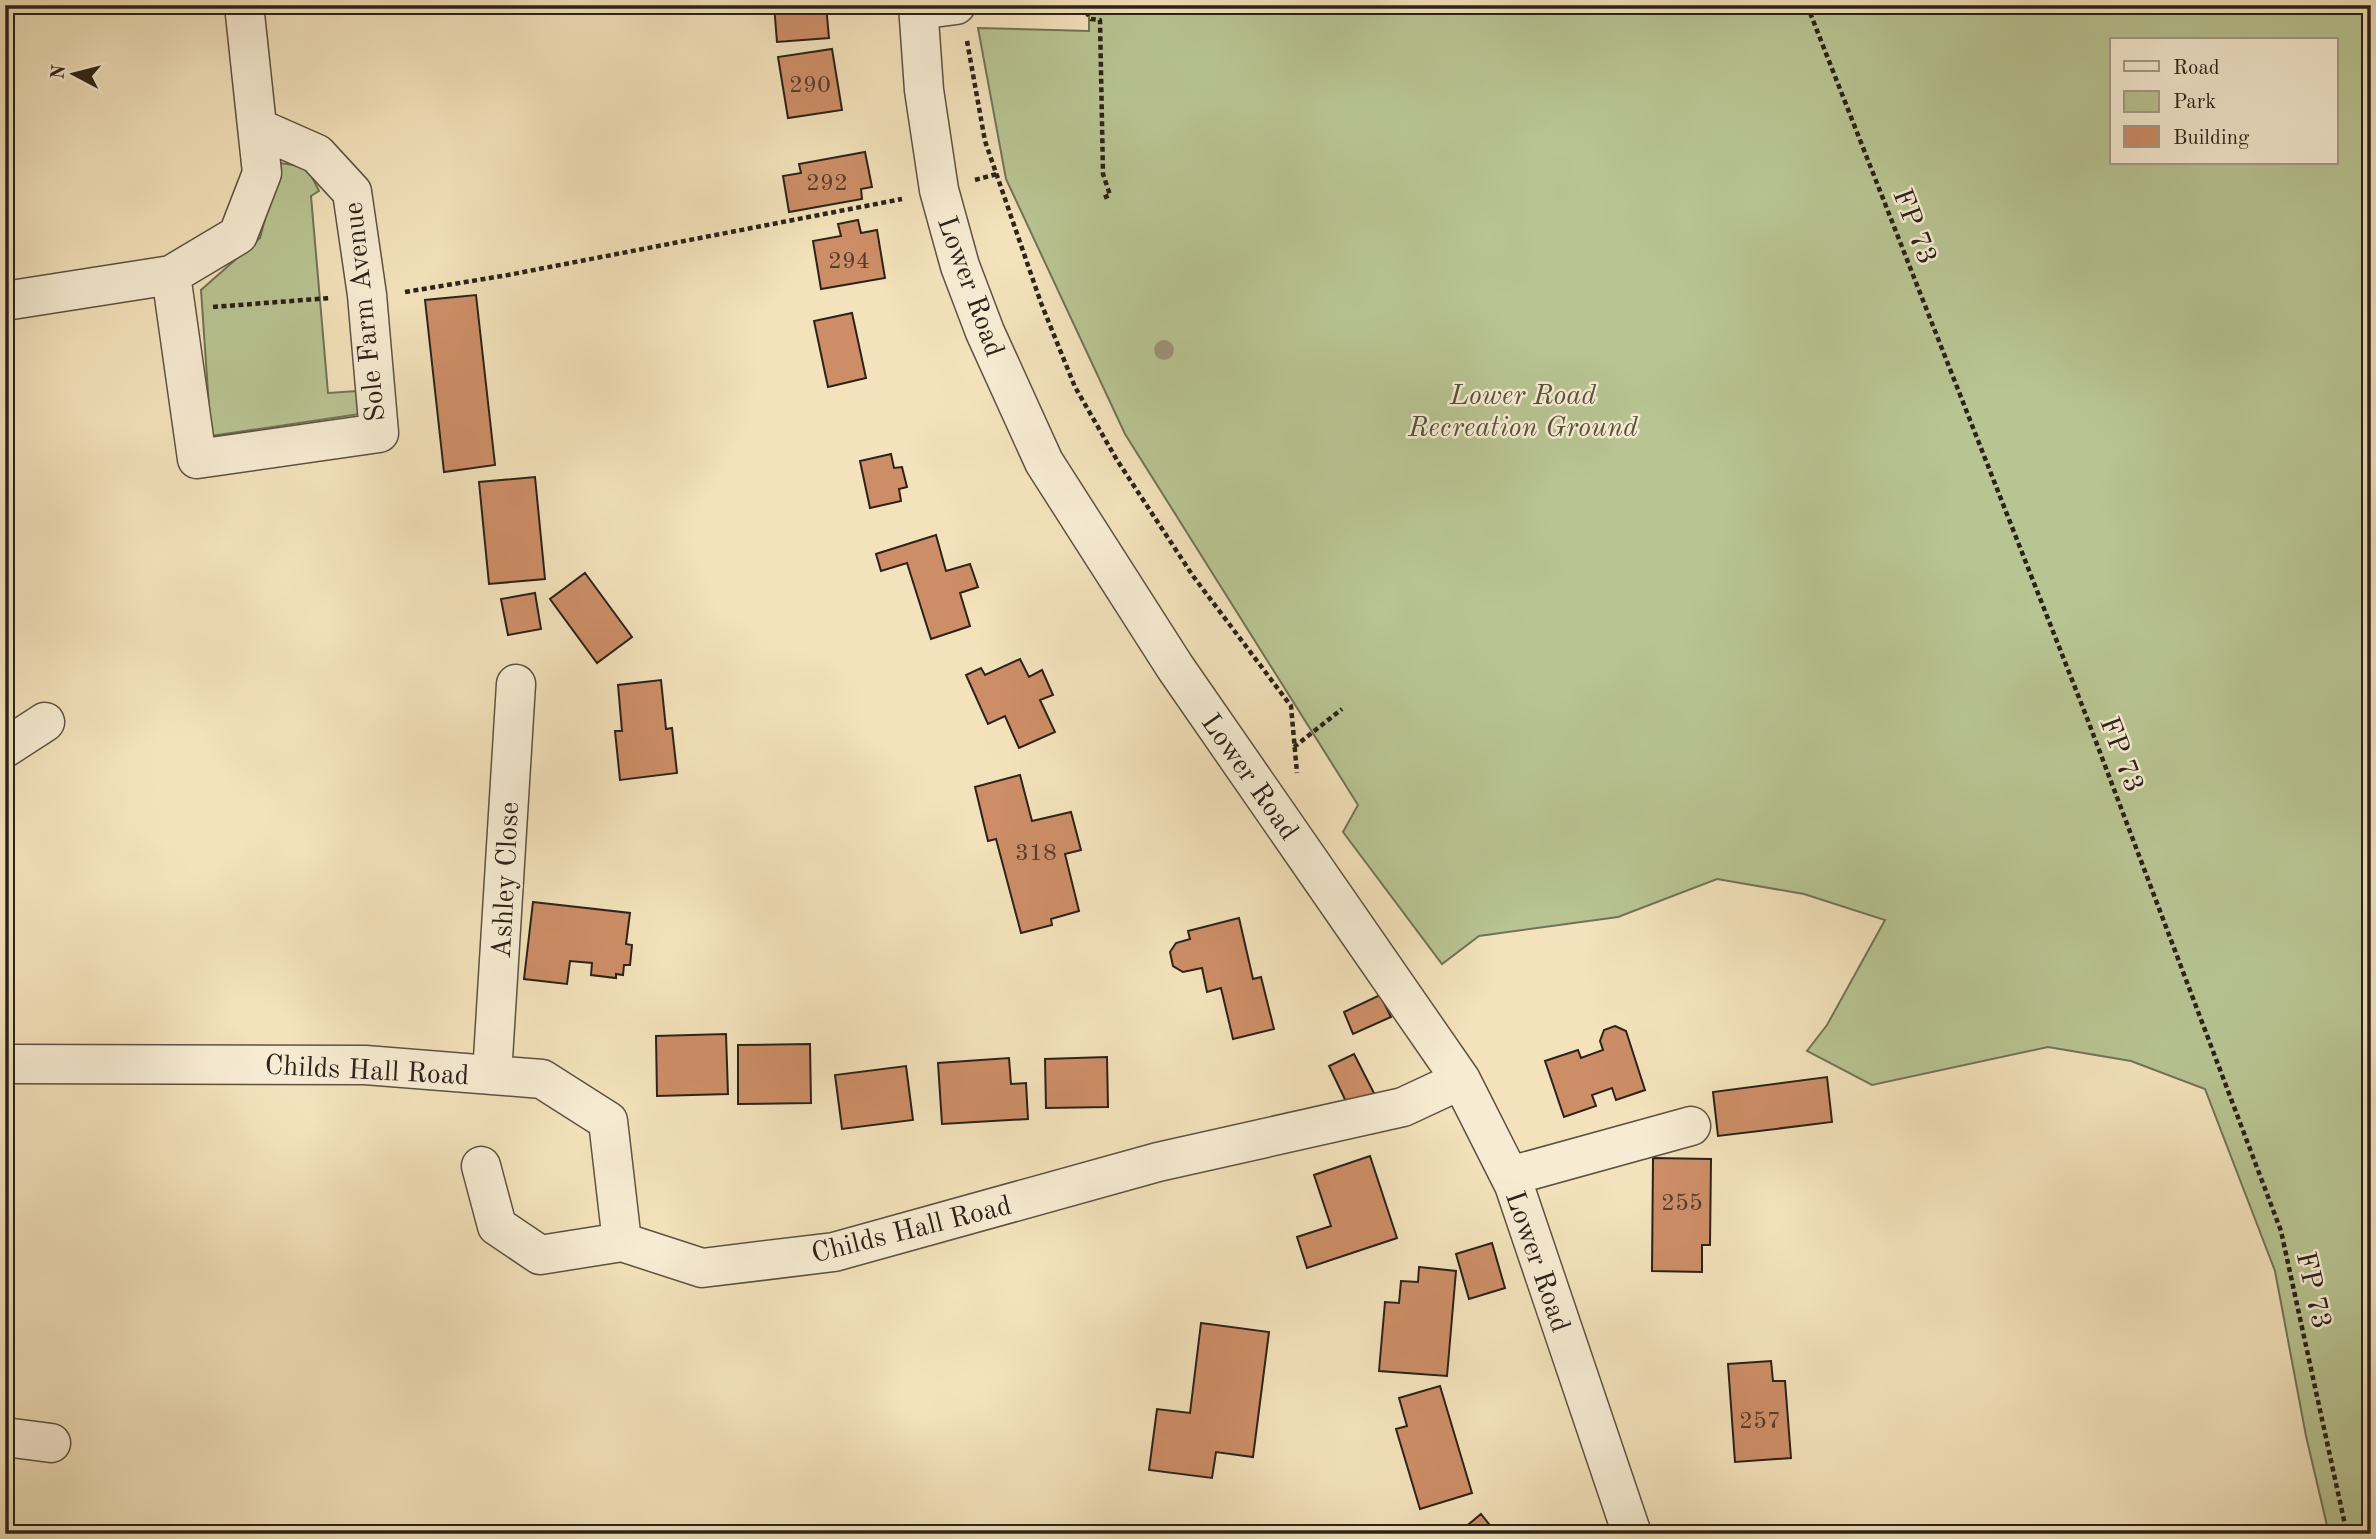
<svg xmlns="http://www.w3.org/2000/svg" width="2376" height="1539" viewBox="0 0 2376 1539" font-family="'Old Standard TT',serif">
  <rect width="100%" height="100%" fill="#f3e2bb"/>
  <filter id="stains"><feTurbulence type="fractalNoise" baseFrequency=".00286" numOctaves="4"/><feColorMatrix values="0 0 0 0 .2 0 0 0 0 .09 0 0 0 0 .02 0 0 0 .5 -.17"/></filter>
  <radialGradient id="worn" r=".72"><stop offset=".6" stop-color="#630" stop-opacity="0"/><stop offset="1" stop-color="#630" stop-opacity=".3"/></radialGradient>
  <path fill="#b8c492" stroke="#727356" stroke-width="2" fill-rule="evenodd" d="M1089,5h1282v1529h-42l-23,-98 -31,-165 -70,-182 -74,-28 -83,-14 -176,38 -65,-34 20,-26 58,-105 -81,-26 -87,-15 -99,38 -139,19 -37,28 -99,-132 15,-27 -233,-371 -119,-255 -28,-151 111,3zM2336,40v123h-224v-123z
    M280,163l27,4 12,24 -8,5 17,197 29,-2 3,23 -149,22 -10,-146 59,-52z"/>
  <path fill="#cd8e67" stroke="#2b221a" stroke-width="2" d="M774,5h52l3,33 -52,4z
    M832,49l10,61 -54,8 -10,-61z
    M865,152l7,35 -11,2 1,10 -73,13 -6,-36 18,-3 -2,-9z
    M858,220l3,13 16,-3 8,48 -64,11 -8,-48 28,-5 -3,-12z
    M476,295l19,170 -51,7 -19,-172z
    M852,313l14,65 -38,9 -14,-66z
    M891,454l3,14 8,-1 5,20 -8,2 2,12 -31,7 -10,-47z
    M535,477l10,102 -56,5 -10,-102z
    M936,535l10,36 24,-7 8,23 -18,6 10,33 -39,13 -24,-76 -26,8 -5,-17z
    M585,573l47,64 -35,26 -47,-64z
    M535,593l6,36 -33,6 -7,-36z
    M1020,659l9,18 13,-7 11,25 -13,5 15,32 -36,16 -14,-32 -17,8 -22,-49 15,-7 4,7z
    M661,680l5,49 6,-1 5,45 -57,7 -5,-49h7l-4,-46z
    M1020,775l12,46 39,-9 10,38 -16,4 14,57 -28,8 1,6 -31,8 -25,-94 -8,2 -13,-54z
    M533,902l97,11 -4,31 6,1 -2,20h-6l-1,10 -7,-1v4l-25,-3 1,-12 -22,-2 -3,23 -43,-5z
    M1239,918l14,61 8,-2 13,52 -41,10 -12,-51 -14,4 -5,-24 -19,4 -10,-6 -3,-14 6,-9 14,-4 -2,-8z
    M1380,995l11,22 -38,17 -9,-22z
    M1615,1026l11,5 19,59 -29,10 -4,-12 -20,7 4,11 -32,11 -19,-56 33,-11 3,8 22,-8 -3,-9 4,-11z
    M726,1034l2,60 -71,2 -1,-60z
    M810,1044l1,59 -73,1v-59z
    M1354,1054l22,43 -26,13 -21,-44z
    M1107,1057l1,50 -62,1 -1,-49z
    M1009,1058l2,26 15,-1 2,36 -86,5 -4,-61z
    M906,1066l7,54 -71,9 -7,-54z
    M1827,1077l5,45 -114,14 -5,-44z
    M1370,1156l27,82 -90,30 -10,-31 34,-11 -17,-51z
    M1653,1158l58,1 -1,86h-8v27l-50,-1z
    M1492,1243l13,45 -36,11 -13,-45z
    M1419,1267l37,4 -9,105 -68,-5 6,-69 14,1 2,-22 17,1z
    M1201,1323l68,9 -16,125 -37,-5 -4,26 -63,-8 8,-61 33,4z
    M1771,1361l2,20h12l6,77 -56,4 -7,-98z
    M1440,1386l32,107 -52,16 -24,-80 11,-3 -8,-28z
    M1481,1514l16,20h-40z"/>
  <g fill="none" stroke-linecap="round" stroke-linejoin="round">
    <defs>
      <path id="minor" d="M918,5l6,85 15,100 21,76 25,66 59,130 131,205 286,413 53,105 118,349
        M918,10l38,-5
        M171,275l26,184 182,-26 -12,-138 -15,-103 -35,-38 -59,-26
        M5,301l166,-26 67,-40 24,-62 -18,-168
        M5,748l40,-26
        M5,1064l360,1 177,14 66,42 14,121 80,26 132,-16 324,-90 245,-55 58,-27
        M492,1075l24,-391
        M481,1166l16,60 43,29 82,-13
        M1510,1176l181,-50
        M5,1437l46,6"/>
    </defs>
    <use href="#minor" stroke="#5d5242" stroke-width="41"/>
    <path stroke="#2b221a" stroke-width="4.5" stroke-dasharray="5 3.5" stroke-linecap="butt" d="M1081,5l10,14 9,1 3,154 7,21 -7,3
      M1807,5l280,713 194,513 66,303
      M967,41l18,100 56,162 34,84 42,73 76,116 98,130 6,67
      M975,180l22,-6
      M405,292l103,-17 394,-76
      M213,307l117,-9
      M1294,747l48,-38"/>
    <use href="#minor" stroke="#f7ecd3" stroke-width="38"/>
  </g>
  <circle fill="#9c9376" cx="1164" cy="350" r="10"/>
  <g text-anchor="middle" stroke-width="5" stroke-linejoin="round" paint-order="stroke">
    <g font-size="24" fill="#543d2d">
      <text x="810" y="92">290</text>
      <text x="827" y="190">292</text>
      <text x="849" y="268">294</text>
      <text x="1036" y="860">318</text>
      <text x="1682" y="1210">255</text>
      <text x="1760" y="1428">257</text>
    </g>
    <g font-size="28" fill="#2b221a" stroke="#f7ecd3">
      <text transform="translate(1916 226) rotate(69)" y="10">FP 73</text>
      <text transform="translate(972 286) rotate(70)" y="10">Lower Road</text>
      <text transform="translate(363 312) rotate(-96)" y="10">Sole Farm Avenue</text>
      <text transform="translate(2123 754) rotate(69)" y="10">FP 73</text>
      <text transform="translate(1251 776) rotate(55)" y="10">Lower Road</text>
      <text transform="translate(504 880) rotate(-87)" y="10">Ashley Close</text>
      <text transform="translate(367 1069) rotate(3)" y="10">Childs Hall Road</text>
      <text transform="translate(911 1228) rotate(-14)" y="10">Childs Hall Road</text>
      <text transform="translate(1539 1261) rotate(71)" y="10">Lower Road</text>
      <text transform="translate(2315 1290) rotate(77)" y="10">FP 73</text>
    </g>
    <g font-size="28" font-style="italic" fill="#55533e" stroke="#f7ecd3">
      <text x="1523" y="404">Lower Road<tspan x="1523" dy="32">Recreation Ground</tspan></text>
    </g>
  </g>
  <rect width="2376" height="1539" fill="none" stroke="#f3e2bb" stroke-width="28"/>
  <rect x="7" y="7" width="2362" height="1525" fill="none" stroke="#2b221a" stroke-width="3.5"/>
  <rect x="14" y="14" width="2348" height="1511" fill="none" stroke="#2b221a" stroke-width="2"/>
  <rect x="2110" y="38" width="228" height="126" fill="#f7ecd3" stroke="#a59b89" stroke-width="2"/>
  <rect x="2124" y="61" width="35" height="10" fill="#f7ecd3" stroke="#a59b89" stroke-width="2"/>
  <text x="2173" y="74" font-size="21" fill="#2b221a">Road</text>
  <rect x="2124" y="91" width="35" height="21" fill="#b8c492" stroke="#a59b89" stroke-width="2"/>
  <text x="2173" y="108" font-size="21" fill="#2b221a">Park</text>
  <rect x="2124" y="126" width="35" height="21" fill="#cd8e67" stroke="#a59b89" stroke-width="2"/>
  <text x="2173" y="144" font-size="21" fill="#2b221a">Building</text>
  <g transform="translate(74 74) rotate(277)" stroke="#f7ecd3" stroke-width="5" paint-order="stroke">
  <path d="M0-5L12 26L0 18L-12 26Z" fill="#2b221a"/>
  <text y="-10" font-size="19" font-weight="bold" text-anchor="middle" fill="#2b221a">N</text>
  </g>
  <rect width="100%" height="100%" filter="url(#stains)"/>
  <rect width="100%" height="100%" fill="url(#worn)"/>
</svg>
